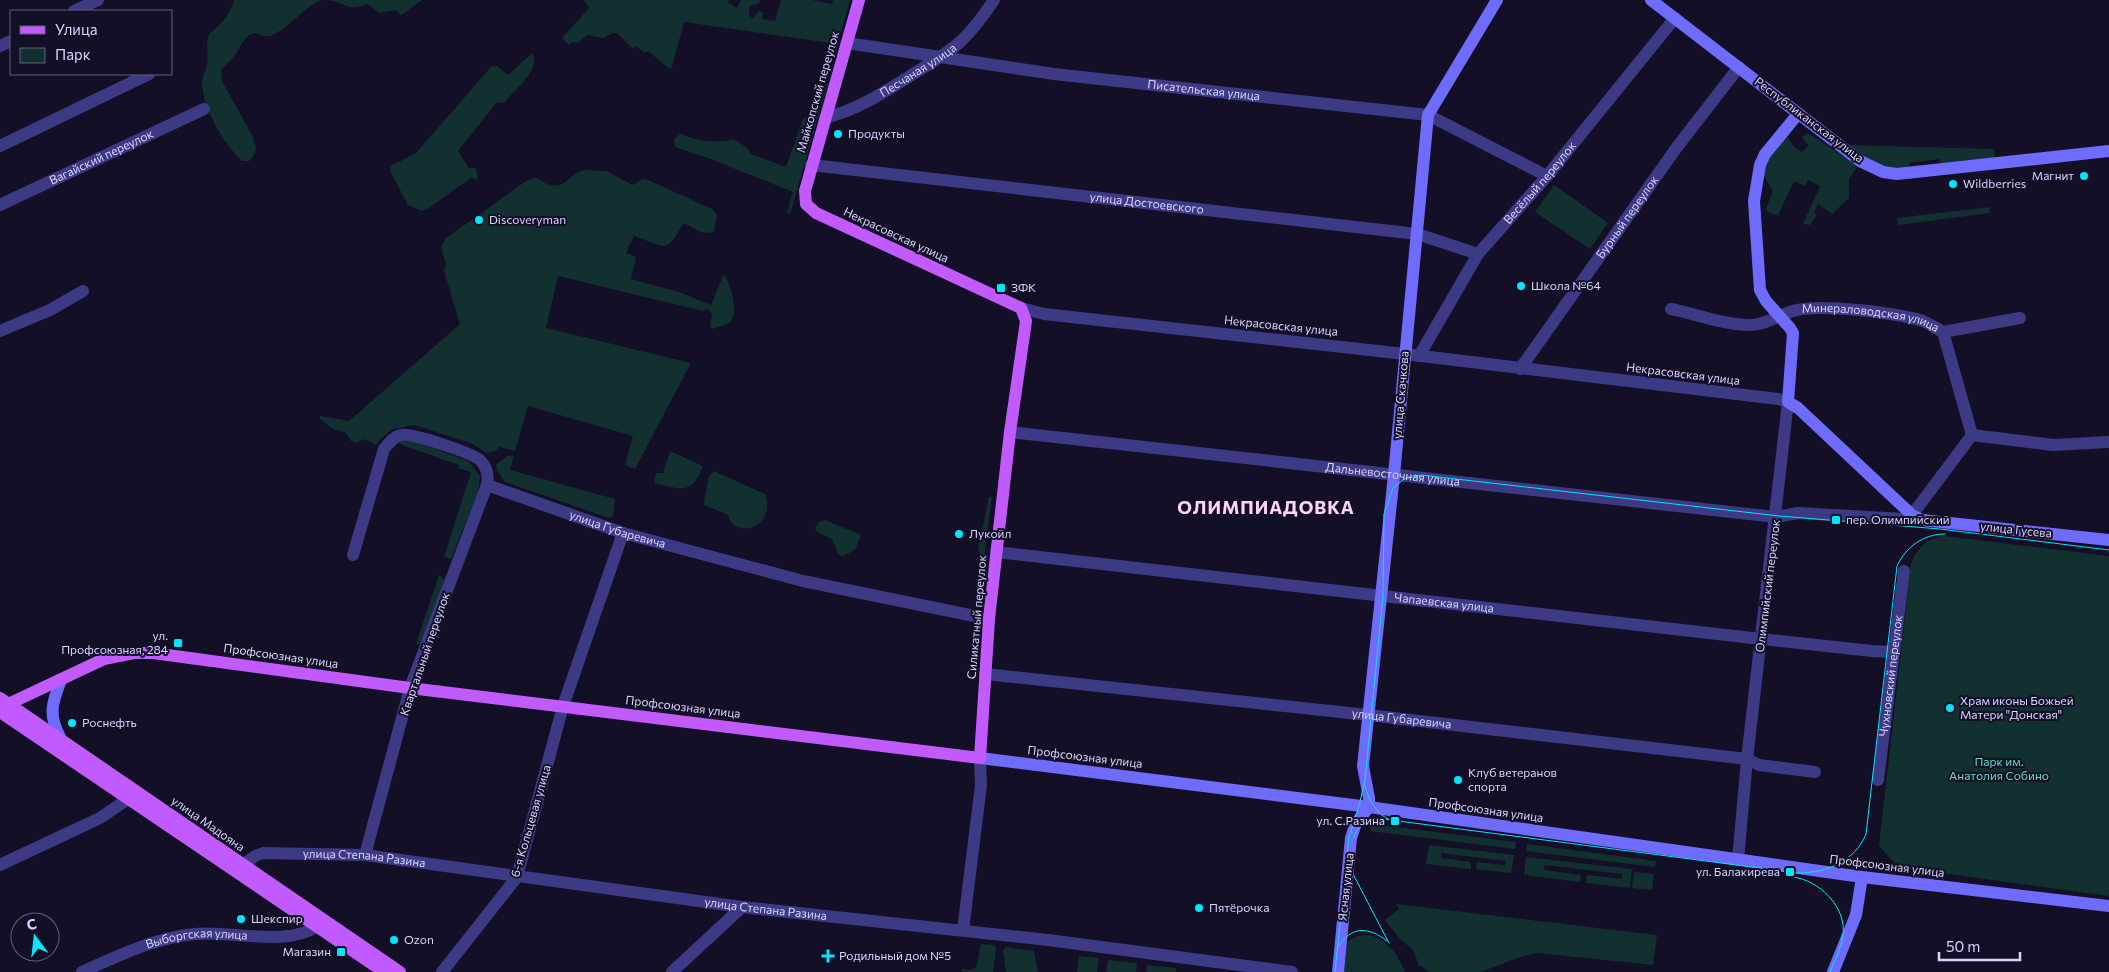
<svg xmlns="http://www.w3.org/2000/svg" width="2109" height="972" viewBox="0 0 2109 972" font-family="Commissioner,sans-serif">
  <rect width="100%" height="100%" fill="#130f26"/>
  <path fill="#12302f" d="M234,0h88c-19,7 -32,28 -52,36 -7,2 -13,-5 -19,-2 -8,4 -10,12 -14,18 -4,7 -11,12 -16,18l1,11 31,56 3,12 -2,6 -5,6h-7c-18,-17 -40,-54 -40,-78 0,-7 4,-12 5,-19 2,-11 -2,-18 2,-30 11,-8 22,-20 25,-34z
    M328,0h94l-21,15 -5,-5 -17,3 -11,-9c-22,8 -21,-1 -40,-4z
    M584,0h145l-1,2 9,6 4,-8h19l-1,3 -9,3 -1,10 4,2 6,-7 4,1 -1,7 13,2 6,-21h31l20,4 1,-4h17l-17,63 4,-19 -153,-22 -13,48 -23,-19 -3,2 -9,-7 -3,3 -16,-16h-5l-8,5 -17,-3 -9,8 -6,-1 -3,3 -7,-7 27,-30z
    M532,53c10,17 -19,38 -28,50l-7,-1 -39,49 11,17h7l2,10 -3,2 -3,-3 -43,31 -7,3 -14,-6 -18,-34 1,-5 25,-13 75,-86 6,-1 11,9z
    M827,81l1,2 -38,131 -3,-1 6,-21 -85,-34 -33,-11 -1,-6 3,-5 4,-2c15,7 37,10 53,5l12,8 5,7 35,13 17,-48 7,-3 6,2z
    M1808,133l47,31 1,5 -7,10v19l-17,16 -14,-10 -4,9 3,2 -7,10 -7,-1 17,-38 -12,-6 -3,6 -11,-5 -16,34 -9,-2 -3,-4 7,-19 -9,-14 1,-15 22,-25 7,11 7,5 4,-2 3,-5 -6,-8z
    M1845,145l149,4 1,9 -54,7 -1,-6 -31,4v5c-23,3 -46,-9 -64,-23z
    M584,170l22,1 27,14 9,-6 6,1 64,29 5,5 -3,17c-14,6 -19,-4 -31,-8 -17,33 -18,23 -49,13l-8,17 10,4 -5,22 48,13 32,13 13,-31c6,9 15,38 7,47 -4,4 -13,6 -19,8l-2,-3 2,-12 -4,-5 -5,2 -145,-35 -12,52 145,35 -56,106 -10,-4 8,-29 -105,-30 -13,45 -16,-4 -4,4 -8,2 -16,-10 -57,-18 -21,4 -13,10 -4,6 -11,-6 -9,4 -5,-2 -5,-8 -13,-4 -13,-10v-3l29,5 111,-97 -16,-53 2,-7 -5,-17 4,-8 81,-58 9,-3c5,1 7,4 12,6 20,6 21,-10 37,-14z
    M1554,185l54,38 -18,26 -55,-37z
    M1989,207l1,6 -92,12 -1,-7z
    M411,440l57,21 12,15 -2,16 -27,67 -7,-2 27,-85 -13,-4 1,-3 -60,-21 2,-3z
    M670,451l33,15c-11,30 -23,23 -49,17l2,-10h7z
    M514,455l-4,15 105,29 -2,17 -4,2 -104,-36 -8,-11 -1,-6 11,-9z
    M714,471l51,23c12,35 -32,46 -37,21l-24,-10c0,-10 4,-18 4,-28z
    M989,497h3l-8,61 -3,-1 -3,-7z
    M825,520l36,15 -6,15 -12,6 -5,-2 -6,-15 -15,-7 -2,-4 4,-6z
    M1944,536l165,20v340l-211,-29 -19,-21 32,-282c6,-17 15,-25 33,-28z
    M439,575l3,2 2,4 -22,63h-6z
    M1371,824l145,18 -1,7 -145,-18z
    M1527,844l129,17 -1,6 -129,-16z
    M1429,845l85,10 -3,18 -35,-4 1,-7 28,3 1,-4 -65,-8v5l30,4v7l-45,-5z
    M1526,857l106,12 -2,19 -44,-5 1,-8 35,4v-5l-77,-9 -1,5 37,5 -1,7 -56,-7z
    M1634,872l20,2 -2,16 -20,-2z
    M1396,904l261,31 -4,30 -115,-12 -18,4 -39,15h-51l-11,-7 -6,-15 -13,-11 -15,-19 14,-11z
    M1371,935c17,6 28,21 34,37h-62l5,-31 9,-5z
    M981,944l13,1 2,3 -3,24h-31v-3l9,1 5,-2z
    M1006,947l28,4 4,21h-32l-3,-22z
    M1079,956l20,2 -2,14h-20z
    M1108,960l29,3 -1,9h-30z
    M1147,965l29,3v4h-30z"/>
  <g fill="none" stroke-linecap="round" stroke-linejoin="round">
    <g stroke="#3d3a85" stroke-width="12">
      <path d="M74,11l24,-11"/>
      <path id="s1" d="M847,43l207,31 374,41 119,61"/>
      <path d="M0,46l11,-5"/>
      <path id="s2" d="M825,118c32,-8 58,-25 85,-42 17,-11 36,-21 51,-35 13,-12 23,-26 33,-41"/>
      <path d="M0,146l149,-72"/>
      <path id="s3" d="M811,165l606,69 61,20"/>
      <path id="s4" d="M0,205l204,-96"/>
      <path d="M1021,308l23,6 361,40 373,45 10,3 -41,357 -9,101"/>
      <path id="s5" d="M1671,309c25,5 53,16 79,16 17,0 31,-12 47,-15 26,-6 100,3 126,11 7,3 13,7 20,11l77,-14"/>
      <path d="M0,331l50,-21 33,-19"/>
      <path id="s6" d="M1419,356l59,-102 69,-78 128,-158"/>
      <path id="s7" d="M1520,369l157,-222 62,-80"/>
      <path id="s8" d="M1010,432l766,85 22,-4 124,7"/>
      <path d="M1972,435l81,10 56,-3"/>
      <path id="s9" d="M487,485l136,48 180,48 186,38"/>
      <path d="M1906,520l6,-5 60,-80 -29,-103"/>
      <path id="s10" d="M996,552l765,87 111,12 22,1"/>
      <path d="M353,555l31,-106c5,-6 10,-13 18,-14 10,-2 70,18 78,25 7,7 9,15 7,25l-77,203 -45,167"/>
      <path id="s11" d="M985,674l383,41 379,44 12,6 56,7"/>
      <path id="s12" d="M1878,780l26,-209"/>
      <path d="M0,865l100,-47 28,-19"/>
      <path id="s13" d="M243,865l12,-9 8,-3 102,2 377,52 306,33 244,32"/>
      <path d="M963,930l18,-145 -1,-27"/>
      <path id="s14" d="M82,972c36,-16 72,-34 112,-38 36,-4 91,13 122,-7"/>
      <path d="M442,972l75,-95 46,-171 60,-173"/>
      <path d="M672,972l70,-65"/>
    </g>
    <path stroke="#6f6bff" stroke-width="12" d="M1651,0l209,161 23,11 14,2 212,-23
      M1798,114l-33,40 -5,11 -6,36 6,89 6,11 24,27 3,5 -5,69 10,6 114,107 10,5 187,20
      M60,737c-12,-22 -8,-34 1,-57
      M980,758l389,49 493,70 247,29
      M1369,807v-9l-6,-32 31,-291 34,-360 69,-115
      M1338,972l13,-134 5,-15 13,-16
      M1833,972l23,-57 6,-38"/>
    <path stroke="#c25bff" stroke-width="12" d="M0,698l400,274
      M0,708l104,-49 30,-6h19l257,35 570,70 9,-139 21,-187 16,-111 -5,-13 -205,-95 -10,-9 -1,-13 54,-191
      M0,712l384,260"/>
    <path stroke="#00e5ff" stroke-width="1" d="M1365,785c2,13 12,30 25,35
      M1354,838c3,-15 15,-19 29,-19l415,54c29,0 57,-12 68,-39l31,-268c9,-19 26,-32 48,-32
      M1351,861l2,13 36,69
      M1793,877c26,3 54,30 50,59 -2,12 -8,24 -13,36
      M1338,947c13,-21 30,-21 49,-6
      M1335,972l14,-135 10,-31 6,-26 18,-185 1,-81 9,-26 11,-9 17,-4 358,41 161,13 169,21"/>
  </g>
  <g fill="#00e5ff" stroke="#130f26" stroke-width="2">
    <circle cx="838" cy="134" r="5"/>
    <circle cx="2084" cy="176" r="5"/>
    <circle cx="1953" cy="184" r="5"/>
    <circle cx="479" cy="220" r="5"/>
    <circle cx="1521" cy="286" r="5"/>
    <rect x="996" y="283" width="10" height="10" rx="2.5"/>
    <rect x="1831" y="515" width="10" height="10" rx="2.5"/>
    <circle cx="959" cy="534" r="5"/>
    <rect x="173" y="638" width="10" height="10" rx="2.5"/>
    <circle cx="1950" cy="708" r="5"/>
    <circle cx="72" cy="723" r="5"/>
    <circle cx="1458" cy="780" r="5"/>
    <rect x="1390" y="816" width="10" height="10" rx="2.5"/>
    <rect x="1785" y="867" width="10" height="10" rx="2.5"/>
    <circle cx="1199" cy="908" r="5"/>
    <circle cx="241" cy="919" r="5"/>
    <circle cx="394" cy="940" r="5"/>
    <rect x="336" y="947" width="10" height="10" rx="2.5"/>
    <path d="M825.5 948.5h5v5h5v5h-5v5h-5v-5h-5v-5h5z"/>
  </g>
  <g text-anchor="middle" stroke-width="4" stroke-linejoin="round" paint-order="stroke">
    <g font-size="12" fill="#d9d4ff" stroke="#130f26">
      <text dy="4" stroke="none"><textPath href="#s2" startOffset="105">Песчаная улица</textPath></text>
      <text dy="4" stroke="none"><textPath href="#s1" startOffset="360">Писательская улица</textPath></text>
      <text transform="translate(818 92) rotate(-74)" y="4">Майкопский переулок</text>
      <text transform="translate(1809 120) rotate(37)" y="4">Республиканская улица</text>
      <text dy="4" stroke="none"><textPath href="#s4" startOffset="112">Вагайский переулок</textPath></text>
      <text dy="4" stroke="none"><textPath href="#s6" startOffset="212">Весёлый переулок</textPath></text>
      <text dy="4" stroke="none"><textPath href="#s3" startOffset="338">улица Достоевского</textPath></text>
      <text dy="4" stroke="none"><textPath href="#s7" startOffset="186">Бурный переулок</textPath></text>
      <text transform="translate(896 235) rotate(25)" y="4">Некрасовская улица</text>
      <text dy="4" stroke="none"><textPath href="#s5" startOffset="205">Минераловодская улица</textPath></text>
      <text transform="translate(1281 326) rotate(6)" y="4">Некрасовская улица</text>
      <text transform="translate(1683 374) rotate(7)" y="4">Некрасовская улица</text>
      <text transform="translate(1401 395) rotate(-85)" y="4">улица Скачкова</text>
      <text dy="4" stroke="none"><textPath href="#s8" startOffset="385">Дальневосточная улица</textPath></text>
      <text dy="4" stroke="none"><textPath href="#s9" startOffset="138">улица Губаревича</textPath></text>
      <text transform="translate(2016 530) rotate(6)" y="4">улица Гусева</text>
      <text transform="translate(1768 586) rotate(-83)" y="4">Олимпийский переулок</text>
      <text dy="4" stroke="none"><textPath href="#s10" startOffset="451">Чапаевская улица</textPath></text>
      <text transform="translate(977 617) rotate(-85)" y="4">Силикатный переулок</text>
      <text transform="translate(425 654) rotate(-71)" y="4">Квартальный переулок</text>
      <text transform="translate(281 656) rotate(8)" y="4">Профсоюзная улица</text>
      <text dy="4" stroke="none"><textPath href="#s12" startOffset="105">Чухновский переулок</textPath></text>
      <text transform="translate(683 707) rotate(7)" y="4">Профсоюзная улица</text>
      <text dy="4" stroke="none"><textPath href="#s11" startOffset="419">улица Губаревича</textPath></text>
      <text transform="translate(1085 757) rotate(7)" y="4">Профсоюзная улица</text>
      <text transform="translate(1486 810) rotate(8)" y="4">Профсоюзная улица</text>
      <text transform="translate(531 821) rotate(-74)" y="4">6-я Кольцевая улица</text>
      <text transform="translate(208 824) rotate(35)" y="4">улица Мадояна</text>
      <text dy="4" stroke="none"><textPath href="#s13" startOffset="125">улица Степана Разина</textPath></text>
      <text transform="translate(1887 866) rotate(7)" y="4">Профсоюзная улица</text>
      <text transform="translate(1346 887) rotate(-84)" y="4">Ясная улица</text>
      <text dy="4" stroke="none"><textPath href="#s13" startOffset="530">улица Степана Разина</textPath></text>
      <text dy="4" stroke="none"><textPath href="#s14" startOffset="121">Выборгская улица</textPath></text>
    </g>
    <g font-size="12" fill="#d9d4ff" stroke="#130f26" text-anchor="start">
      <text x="848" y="138">Продукты</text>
      <text x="2074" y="180" text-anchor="end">Магнит</text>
      <text x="1963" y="188">Wildberries</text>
      <text x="489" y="224">Discoveryman</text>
      <text x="1531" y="290">Школа №64</text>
      <text x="1011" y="292">ЗФК</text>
      <text x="1846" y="524">пер. Олимпийский</text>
      <text x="969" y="538">Лукойл</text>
      <text x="168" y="640" text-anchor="end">ул.<tspan x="168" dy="14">Профсоюзная, 284</tspan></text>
      <text x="1960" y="705">Храм иконы Божьей<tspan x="1960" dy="14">Матери "Донская"</tspan></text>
      <text x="82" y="727">Роснефть</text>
      <text x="1468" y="777">Клуб ветеранов<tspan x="1468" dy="14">спорта</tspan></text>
      <text x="1385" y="825" text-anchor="end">ул. С.Разина</text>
      <text x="1780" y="876" text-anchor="end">ул. Балакирева</text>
      <text x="1209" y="912">Пятёрочка</text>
      <text x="251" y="923">Шекспир</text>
      <text x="404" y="944">Ozon</text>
      <text x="331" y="956" text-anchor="end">Магазин</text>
      <text x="839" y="960">Родильный дом №5</text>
    </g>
    <g font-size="12" fill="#5fe0c0" stroke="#130f26">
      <text x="1999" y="766">Парк им.<tspan x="1999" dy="14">Анатолия Собино</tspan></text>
    </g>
    <g font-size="18" font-weight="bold" letter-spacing="1" fill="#ffd6f0" stroke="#130f26">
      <text x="1266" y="514">ОЛИМПИАДОВКА</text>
    </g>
  </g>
  <rect x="10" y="10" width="162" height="65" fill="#130f26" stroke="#625e7d"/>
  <rect x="20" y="26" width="25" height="8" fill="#c25bff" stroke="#625e7d"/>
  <text x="55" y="35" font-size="15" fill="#d9d4ff">Улица</text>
  <rect x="20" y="48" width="25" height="15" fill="#12302f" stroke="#625e7d"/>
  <text x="55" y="60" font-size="15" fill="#d9d4ff">Парк</text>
  <g transform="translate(35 937) rotate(345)"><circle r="24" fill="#130f26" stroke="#625e7d"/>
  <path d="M0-4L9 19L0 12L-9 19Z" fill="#00e5ff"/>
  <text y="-8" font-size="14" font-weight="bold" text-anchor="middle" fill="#d9d4ff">С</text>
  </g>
  <path d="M1939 952v8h81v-8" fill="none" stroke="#d9d4ff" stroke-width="2.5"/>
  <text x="1946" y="952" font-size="15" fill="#d9d4ff" stroke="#130f26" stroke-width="4" paint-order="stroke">50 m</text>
</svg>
